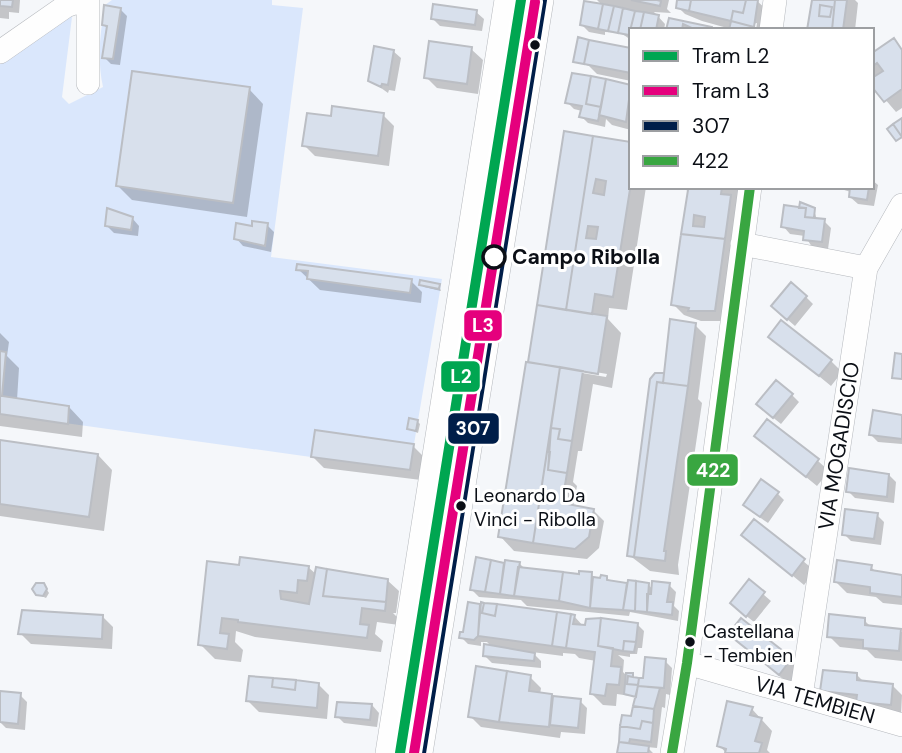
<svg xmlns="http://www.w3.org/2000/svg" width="902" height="753" viewBox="0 0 902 753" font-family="'DM Sans',sans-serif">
  <rect width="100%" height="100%" fill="#f5f7fa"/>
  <path fill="#dae7fc" d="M112,0h160v5l31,3 -32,249 171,22 -28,165 -99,-14 -4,27 -311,-43v-350l66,-52 6,5 -10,80 7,7 34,-17c-6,-28 -3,-54 2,-82z"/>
  <path fill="#0003" fill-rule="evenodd" d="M0,0h20l-1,13 -10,-1v7l-9,-1z
    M597,0h72l-2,9 4,4 -17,-1 11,12 -1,6h-33v10l-10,-7 -16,-1v3l-16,-3 -7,-7 21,-19z
    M679,0l78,1 8,7 -4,22h-5l1,-7 -26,6 -29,-8 -17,-7 -7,-7z
    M814,0h41l3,3 -3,27h-46z
    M120,9l7,7 -7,49 -9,-1 -7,-7 4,-28 -5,-5z
    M476,12l8,7 -2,12 -42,-5 -7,-7z
    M671,20l48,10h-51z
    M893,40l9,9v59l-6,4 -24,-28v-29z
    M471,49l12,11 -5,34 -41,-6 -11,-11z
    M631,50v31l-34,-7 -8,-8 -14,-5z
    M393,51l8,7 -6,33 -6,-1 -1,3 -18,-13z
    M631,87v43l-19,-5 -6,-6 -1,8 -17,-4 -7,-7 1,-5 -8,-2 -7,-7z
    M249,89l14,15 -16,113 -115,-17 -14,-14z
    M383,115l11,11 -5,40 -74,-10 -11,-11 29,-27z
    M566,133l65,11v43h15l-19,123 -18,-2 -1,11 13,14 -9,55 -19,-4 -11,67h-4l-5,31 4,4 -4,21 20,3 11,11 -5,27 -12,11 -73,-8 -14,-15zM578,369l29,5 -1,3 -24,-4z
    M872,180l6,5 -4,21 -16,-2 -8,-7 1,-5 -17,-5h38z
    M740,187l-15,134h-24l-17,-6 -11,-11 16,-111 -4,-6z
    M814,210l3,10 7,1 7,7 -3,21 -16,-2 -7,-11 -15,-2 -7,-8z
    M132,218l7,8 -1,10 -24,-3 -7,-7z
    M267,225l7,7 -3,20 -28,-6 -7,-8 17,-10z
    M298,269l113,12 11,11 -1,11 -101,-13z
    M420,284l19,1 2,6 -17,-4z
    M806,297l7,7 -18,22 -15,-13z
    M695,325l11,11 -8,63 4,4 -24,162 1,10 -29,-4 -21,-16 27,-181 9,1z
    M0,333l9,9 -2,14 12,12 -2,32 52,7 14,15 -1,15 -82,-11z
    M770,336l61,25 11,11 -11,14z
    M792,395l7,7 -18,22 -16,-13z
    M902,416v28l-24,-2 -7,-7z
    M417,421l3,3 -2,9 -9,-4z
    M756,436l62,25 11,10 -12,15z
    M0,442l98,13 14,15 -8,61 -104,-15z
    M413,446l11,11 -3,23 -97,-12 -11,-11z
    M889,475l7,7 -2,21 -39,-5 -7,-7z
    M777,493l7,7 -16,23 -16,-11z
    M877,515l7,7 -3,23 -30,-4 -7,-7z
    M755,521l60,50 -11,14 -61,-50z
    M478,559l42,5 6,6 65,4 5,5 10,-2 6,6 36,1 5,6 16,-5 7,7 -2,14 5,5 -1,10 -48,-9 -1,4 -102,-10 -6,-6 -42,-3 -7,-7z
    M240,567h68l9,8 70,5 12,11 -3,22h-3l6,6v6l-22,-3 -2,12 8,7 -2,11 -126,-15 -19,-6 -1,11 8,8 -2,12 -26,-3 -15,-15z
    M871,567l6,6 25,3v29l-19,-2 -7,-6 -29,-4 -11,-11z
    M749,582l22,19 -17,21 -15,-12z
    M44,585l5,8 -3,5 -9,-4z
    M479,605l95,11 10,11 53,-3 7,7 -2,17h-4l-1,6h-7v3l-12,-2 6,5 -1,12 5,5 16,3 21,-19 7,7 -2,27 -4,-1 -1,14 -3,-1 -5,41 -10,-1 6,6h-34l4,-36 10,1 4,-21 -20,-3 -1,12 -13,-1 -11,-11 4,-33 -17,-3 -4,-4 -12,-1v3l-31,-4 9,9v7l-49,-5 -7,-7 7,-9 -5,-5h-6v4l-13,-2 -7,-7z
    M102,616l11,11 -1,22 -81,-5 -11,-11z
    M864,620l8,8 30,4v29l-27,-3 -8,-8 -27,-3 -11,-11z
    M730,634l61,26 10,11 -11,14z
    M857,675l7,7 28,3 10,10 -1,20 -79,-24z
    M530,677l11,11 -1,7 40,6 7,7 -2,26 -24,-2 -1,6 -79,-11 -11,-11z
    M318,684l11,11 -2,24 -68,-7 -11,-11z
    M20,695l7,7 -2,28 -19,-2 -6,-6v-16z
    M372,705l7,8 -2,14 -33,-4 -7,-7z
    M752,709l20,22 -5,19 3,3h-44l-7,-8z"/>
  <path fill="#d8e0ec" stroke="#bbbec4" stroke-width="2" fill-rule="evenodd" d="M0,0h13l-1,7 -12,-1z
    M631,0h26l4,1 -1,5z
    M677,0h14l-2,11 -13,-3z
    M691,0h55l-3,13 -10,-2 -2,10 -42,-10z
    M746,0h12l-4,27 -23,-6 2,-10 10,2z
    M812,0h23l-3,30h-25zM820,5l12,2 -2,10 -11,-1z
    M835,0h12l-4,30h-11z
    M584,1l19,3 -5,25 -18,-4z
    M433,4l44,6 -2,15 -44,-6z
    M603,4l11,2 -6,25 -10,-2z
    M104,5l17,3 -8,51 -11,-1 5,-32 -5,-1z
    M820,5l12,2 -2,10 -11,-1z
    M614,6l9,2 -5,25 -10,-2z
    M623,8l12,3 -6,24 -11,-2z
    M635,11l9,1 -4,18 -10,1z
    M644,12l15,3 -3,15h-16z
    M669,18l43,9v3h-16l-13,-6 -1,6h-16z
    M731,21l23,6v3h-25z
    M578,37l11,3 -5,24 -11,-2z
    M894,38l8,12v39l-18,13 -12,-15v-9l11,-7 -6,-8 -5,4v-14z
    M589,40l42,8v25l-47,-9z
    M429,41l43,6 -5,37 -43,-6z
    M374,46l20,4 -6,35 -6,-1 -1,3 -13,-6z
    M132,71l118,16 -17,116 -117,-17z
    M572,73l19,3 -5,28 15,3 -3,14 -19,-4 3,-11 -17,-3z
    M591,76l15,3 -5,28 -15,-3z
    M606,79l25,6 -5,37 -27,-7z
    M332,106l52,7 -6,43 -76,-10 5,-33 24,3z
    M902,118v19l-9,-13z
    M893,124l9,13 -6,4 -9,-12z
    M564,131l29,5 -27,174 -29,-5z
    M593,136l38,6v41l-18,114 -18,-3 -3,20 -26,-4zM596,179l10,2 -2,14 -11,-2zM588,226l10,1 -2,12 -10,-1z
    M683,187h39l-1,7 10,1 -6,44 -44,-5 7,-44zM694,215l11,2 -1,10 -11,-1z
    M850,187h19l-2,13 -18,-3z
    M800,202l15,6 -1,10 -9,-1 1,-9h-7z
    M784,205l22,3 -1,9 20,2 -3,23 -19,-2 1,-9 -23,-4z
    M107,208l26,9 -2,13 -26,-4z
    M252,221l16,2 -3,23 -31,-7 2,-16 16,3z
    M681,234l44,5 -10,72h-27l1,-3 -18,-3z
    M297,264l115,15 -2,14 -103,-14 1,-8 -12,-1z
    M420,280l20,4 -1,5 -20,-4z
    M791,282l16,14 -20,24 -16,-14z
    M537,305l70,11 -9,58 -70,-12z
    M670,319l26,4 -8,63 -25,-3z
    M781,320l51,40 -13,16 -51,-39z
    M0,351l6,1 -4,44 67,10 -1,18 -68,-10z
    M895,353l7,1v25l-10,-1z
    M526,362l34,5 -27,176 -35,-6z
    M560,367l23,4 -11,70 -14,-2 2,-10 -9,-1z
    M655,373h9l-1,10 -6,-1 -23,175 -7,-1 23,-177z
    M776,380l17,14 -20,24 -17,-14z
    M657,382l31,4 -24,165h2l-1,10 -31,-4z
    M873,410l29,5v24l-33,-4z
    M409,418l9,2 -2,11 -9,-2z
    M767,419l52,40 -13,18 -52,-41z
    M551,428l9,1 -2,10 14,2 -5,32 -19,-3z
    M315,430l99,14 -4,26 -99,-13z
    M0,440l98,14 -9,63 -89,-13z
    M547,452h3l-2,18 19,3 -5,30 32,6 -5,28 -14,12 -42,-6z
    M849,468l40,6 -2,23 -41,-5z
    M761,479l18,13 -19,25 -17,-12z
    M845,509l33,4 -4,26 -32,-4z
    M754,519l51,40 -13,17 -51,-41z
    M240,557l69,9 -2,15 -9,-1 -1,13 -17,-2 1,8 28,5 7,-37 11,2 -4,27 63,6 -1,9 -23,-3 -2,16 9,1 -2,13 -129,-16v-2l-16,-2 -2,15 9,1 -2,15 -29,-4 9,-84 32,4z
    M476,557l15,3 -6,32 -15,-2z
    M491,560l13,3 -4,31 -15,-2z
    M505,560l15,2 -6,34 -14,-2z
    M837,560l35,5 -1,5 31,5v22l-32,-4v-6l-36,-5z
    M518,567l45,5 -4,29 -45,-5z
    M327,569l61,10 -2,23 -63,-6z
    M579,571l13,1 -2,36 -31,-7 4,-29 16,2z
    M601,575l6,1v4l20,3 -4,27 -33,-2 3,-31 7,1z
    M749,579l16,13 -19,25 -16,-14z
    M628,580l8,1 -1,30 -12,-1z
    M636,581l13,2 -2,29 -12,-1z
    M652,581l18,2 -3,19h6l-1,13 -25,-3v-18h4z
    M36,583h8l3,6 -4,7 -7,-1 -4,-6z
    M468,602l12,2 -2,32 -4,4 -15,-2 1,-6h3z
    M481,602l3,1 -2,10 13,3 2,-12 60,8 -5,34 -74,-10z
    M484,603l13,1 -2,12 -13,-3z
    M22,610l81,5 -1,24 -84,-5z
    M557,612l14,2 -5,34 -14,-2z
    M571,614l4,1 -2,9 12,1 1,-6 15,-1 -3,28 15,2 -2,18 10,1 -2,18 -12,-1 -2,12 -15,-2 5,-42 -29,-4z
    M829,614l36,4v7l36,4 -2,22 -36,-3v-8l-36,-3z
    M601,618l37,5 -2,19 -12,-1 -1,10 -25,-5z
    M741,618l51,40 -13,17 -51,-41z
    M624,641l12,1 -2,10 -11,-1z
    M484,644l51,9 -1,8 -51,-5z
    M645,657l21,2 -2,29 -26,-2 1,-8h4z
    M476,666l31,5 -8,51 -31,-5z
    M823,670l34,3v7l36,4 -2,21 -35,-3 1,-7 -37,-4z
    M507,671l24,4 -2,16 23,3 -3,33 -50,-5z
    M626,673h7v4l-5,-1 -1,8 11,1 -2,12 -12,-3z
    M249,676l24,2 -1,9 23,3 1,-10 23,3 -2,25 -71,-7z
    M628,676l11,2 -1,7 -11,-1z
    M273,678l23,2 -1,10 -23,-3z
    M638,686l22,2 -6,21 -21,-3z
    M0,691l21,2 -3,31 -18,-2z
    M553,696l28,3 -3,29 -28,-3z
    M727,701l26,6 -3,8 12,3 -7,23 7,2 -3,10h-34l1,-4 -9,-3z
    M337,702l35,2 -2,16 -35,-3z
    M633,706l21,3 -1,14 -11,-2 -2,8 -20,-3 2,-11 9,1z
    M642,721l11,2 -2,19 -21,-3 -1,4 -10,-1 1,-16 20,3z
    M619,742l30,4 -1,7h-31z"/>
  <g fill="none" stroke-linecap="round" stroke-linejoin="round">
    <defs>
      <path id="minor" d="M88,0v83
        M771,30l4,-30
        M0,52l66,-46 17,-6
        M742,244l124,24
        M687,663l215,62
        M801,696l65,-428 36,-63
        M387,753l119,-753
        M421,753l121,-753
        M672,753l15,-90 63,-476"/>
    </defs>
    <use href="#minor" stroke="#b5b8bd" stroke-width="24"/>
    <use href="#minor" stroke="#fefefe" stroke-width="23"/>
    <defs>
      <path id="bus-1" d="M421,753l121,-753"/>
      <path id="bus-2" d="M672,753l15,-90 63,-476"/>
    </defs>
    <use href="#bus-1" stroke="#fff" stroke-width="16"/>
    <use href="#bus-2" stroke="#fff" stroke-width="16"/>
    <use href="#bus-1" stroke="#001e49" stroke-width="10"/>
    <use href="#bus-2" stroke="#39a641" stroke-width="10"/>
    <defs>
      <path id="tram-1" d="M400,753l121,-753"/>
      <path id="tram-2" d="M414,753l121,-751"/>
    </defs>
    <use href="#tram-1" stroke="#fff" stroke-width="16"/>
    <use href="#tram-2" stroke="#fff" stroke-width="16"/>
    <use href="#tram-1" stroke="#00a651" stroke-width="10"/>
    <use href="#tram-2" stroke="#e5007d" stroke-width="10"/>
  </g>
  <g fill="#0b0f16" stroke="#fff" stroke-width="2.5">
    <circle cx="535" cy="45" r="6"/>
    <circle cx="461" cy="506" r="6"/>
    <circle cx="690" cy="642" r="6"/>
  </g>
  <circle fill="#fff" stroke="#0b0f16" stroke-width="3.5" cx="494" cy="257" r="11"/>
  <g text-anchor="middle" stroke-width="6" stroke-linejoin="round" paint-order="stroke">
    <g font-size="19" fill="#0b0f16" stroke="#fff" text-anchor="start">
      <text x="474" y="502">Leonardo Da<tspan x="474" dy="24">Vinci - Ribolla</tspan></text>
      <text x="703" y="638">Castellana<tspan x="703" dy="24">- Tembien</tspan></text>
    </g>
    <g font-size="21" font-weight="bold" fill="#0b0f16" stroke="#fff" text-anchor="start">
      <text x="512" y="264">Campo Ribolla</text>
    </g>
    <g font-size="21" fill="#0b0f16" stroke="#fff">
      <text transform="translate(839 446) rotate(-81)" y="7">VIA MOGADISCIO</text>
      <text transform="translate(815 700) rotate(16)" y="7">VIA TEMBIEN</text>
    </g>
  </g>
  <g stroke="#fff" stroke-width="2.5">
    <rect x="463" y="309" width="40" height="33" rx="7" fill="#e5007d"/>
    <rect x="440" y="360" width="41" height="33" rx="7" fill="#00a651"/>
    <rect x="447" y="412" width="53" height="33" rx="7" fill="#001e49"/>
    <rect x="686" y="453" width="53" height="34" rx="7" fill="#39a641"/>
  </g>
  <g font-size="19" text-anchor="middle" font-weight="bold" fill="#fff">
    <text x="483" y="332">L3</text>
    <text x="461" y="383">L2</text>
    <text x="473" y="435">307</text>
    <text x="713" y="477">422</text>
  </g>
  <rect x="629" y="28" width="245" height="161" fill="#ffffff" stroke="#9d9fa2" stroke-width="2"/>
  <rect x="643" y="51" width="35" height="10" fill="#00a651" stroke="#9d9fa2" stroke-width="2"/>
  <text x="692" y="63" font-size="21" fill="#0b0f16">Tram L2</text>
  <rect x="643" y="86" width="35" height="10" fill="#e5007d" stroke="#9d9fa2" stroke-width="2"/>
  <text x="692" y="98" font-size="21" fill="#0b0f16">Tram L3</text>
  <rect x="643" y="121" width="35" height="10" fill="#001e49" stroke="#9d9fa2" stroke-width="2"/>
  <text x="692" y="133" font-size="21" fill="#0b0f16">307</text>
  <rect x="643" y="156" width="35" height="10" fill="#39a641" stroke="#9d9fa2" stroke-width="2"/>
  <text x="692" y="168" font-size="21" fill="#0b0f16">422</text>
</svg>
